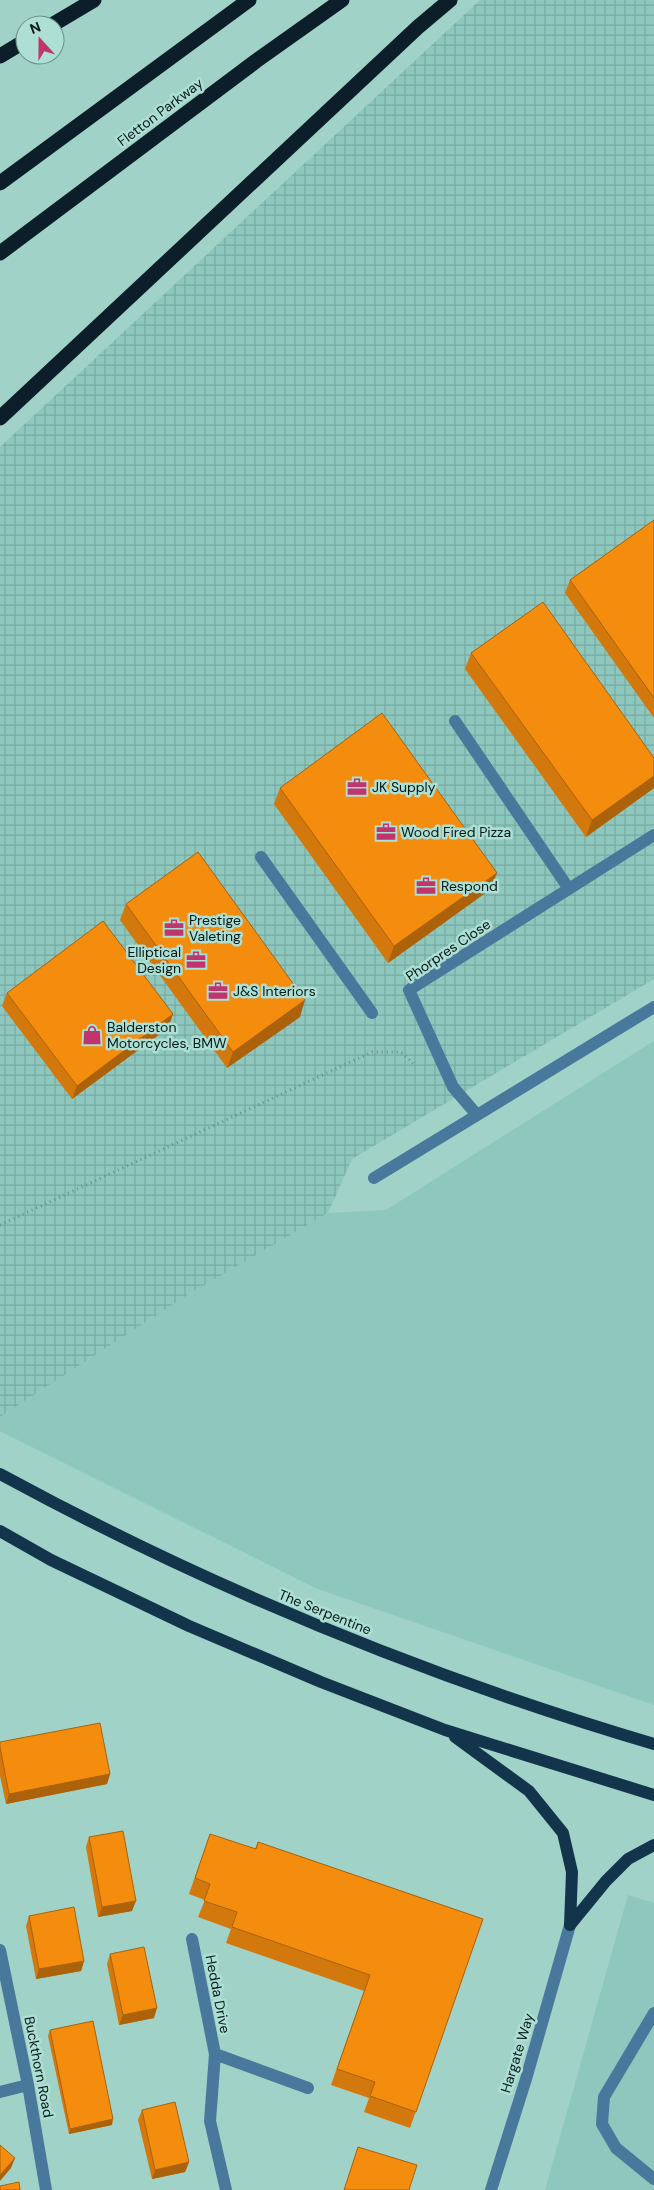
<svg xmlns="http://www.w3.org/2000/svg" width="654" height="2190" viewBox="0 0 654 2190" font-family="'DM Sans',sans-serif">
  <defs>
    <pattern id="industrial-grid" width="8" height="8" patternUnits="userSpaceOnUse" patternTransform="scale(1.25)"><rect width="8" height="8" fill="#8dc7bd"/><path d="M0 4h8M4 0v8" fill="none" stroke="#78aaa2"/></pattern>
  </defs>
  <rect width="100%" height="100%" fill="#a0d2c8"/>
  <path fill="#8dc7bd" d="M654,1041v664l-339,-117 -315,-157v-14l186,-121 142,-83 58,-3z
    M628,1895l26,8v287h-109z"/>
  <path fill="url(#industrial-grid)" d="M480,0h174v979l-302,180 -24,54 -142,83 -186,121v-970z"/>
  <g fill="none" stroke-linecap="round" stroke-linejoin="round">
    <path stroke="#699088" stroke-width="3" stroke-dasharray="1 4" stroke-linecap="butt" d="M0,1225l372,-173h29l15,14"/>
    <path stroke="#48799c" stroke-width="12" d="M455,721l114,168
      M261,857l111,156
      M477,1115l-24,-28 -44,-97 245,-155
      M374,1178l280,-171
      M192,1939l23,115 -5,67 16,69
      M0,1950l28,135 18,105
      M654,2013l-50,84 -2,27 14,24 38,31
      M215,2054l93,34
      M0,2092l28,-7
      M491,2190l35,-111 44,-154"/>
    <path stroke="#12354c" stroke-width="12" d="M0,1474c208,113 427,203 654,270
      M0,1531l51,29 138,66 132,56 124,48 209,65
      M455,1737l74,54 34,42 9,39 -2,53
      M570,1925l36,-44 22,-22 26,-14"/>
    <path stroke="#0c1e2a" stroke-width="15" d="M52,25l42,-25
      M0,56l25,-15
      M0,183l249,-183
      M0,253l256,-192 86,-61
      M0,418l418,-391 32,-27"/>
  </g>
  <path fill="#d2780c" d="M654,520v198l-89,-125 5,-13z
    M471,653l183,105v30l-68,49 -121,-168z
    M280,788l211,101 -103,74 -114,-159z
    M126,904l174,113 -73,51 -107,-148z
    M7,993l166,21 -5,14 -96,71 -70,-93z
    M0,1742l110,32 -3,10 -101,20 -6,-28z
    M210,1834l45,15 3,-7 225,77 -73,209 -46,-16 5,-14 -38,-13 33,-94 -138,-48 5,-14 -33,-12 7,-17 -16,-6z
    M89,1837l43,74 -34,6 -12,-70z
    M29,1916l55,45 -3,10 -45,8 -10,-53z
    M110,1954l44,64 -35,7 -12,-61z
    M50,2030l62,95 -43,9 -21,-98z
    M142,2110l47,52 -4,10 -33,7 -14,-59z
    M358,2147l51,43h-65z"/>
  <path fill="#ab620a" d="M654,776v12l-68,49 6,-17z
    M497,873l-6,16 -103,74 6,-17z
    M305,1000l-5,17 -73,51 6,-16z
    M173,1014l-5,14 -96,71 5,-13z
    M110,1774l-3,10 -101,20 3,-10z
    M136,1901l-4,10 -34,6 4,-10z
    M84,1961l-3,10 -45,8 3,-10z
    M157,2008l-3,10 -35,7 4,-10z
    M113,2119l-1,6 -43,9 1,-5z
    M15,2158l-4,10 -11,13v-6z
    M189,2162l-4,10 -33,7 3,-9z"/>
  <path fill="#f48c0e" stroke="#ab620a" d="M654,520v178l-84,-118z
    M543,602l111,156v18l-62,44 -121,-167z
    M382,713l115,160 -103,73 -114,-158z
    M198,852l107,148 -72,52 -107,-148z
    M103,921l70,93 -96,72 -70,-93z
    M100,1723l10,51 -101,20 -9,-47v-5z
    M123,1831l13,70 -34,6 -13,-70z
    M210,1834l46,15 2,-7 225,77 -67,193 -46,-16 5,-14 -38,-13 33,-94 -138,-48 5,-15 -33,-11 6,-17 -15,-6z
    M74,1907l10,54 -45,8 -10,-53z
    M144,1947l13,61 -34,7 -13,-61z
    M93,2021l20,98 -43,10 -20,-99z
    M175,2102l14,60 -34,8 -13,-60z
    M0,2145l15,13 -15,17z
    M358,2147l59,18 -8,25h-65z
    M19,2182l1,8h-20v-4z"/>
  <defs>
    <symbol id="office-bare" viewBox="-9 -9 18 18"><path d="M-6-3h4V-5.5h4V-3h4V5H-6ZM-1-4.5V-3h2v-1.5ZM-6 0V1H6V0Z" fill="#c0356d" stroke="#addfd5" stroke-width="2.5" paint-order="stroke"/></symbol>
    <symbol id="shop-bare" viewBox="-9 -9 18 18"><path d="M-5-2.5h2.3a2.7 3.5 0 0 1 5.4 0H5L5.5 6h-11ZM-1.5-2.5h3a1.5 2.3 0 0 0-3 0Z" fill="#c0356d" stroke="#addfd5" stroke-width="2.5" paint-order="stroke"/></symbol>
  </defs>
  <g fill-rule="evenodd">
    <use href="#office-bare" x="343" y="773" width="28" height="28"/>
    <use href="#office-bare" x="372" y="818" width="28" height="28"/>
    <use href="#office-bare" x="412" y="872" width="28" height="28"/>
    <use href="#office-bare" x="160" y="914" width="28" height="28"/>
    <use href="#office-bare" x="182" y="946" width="28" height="28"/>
    <use href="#office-bare" x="204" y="977" width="28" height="28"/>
    <use href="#shop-bare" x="78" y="1021" width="28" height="28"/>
  </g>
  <g text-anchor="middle" stroke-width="5" stroke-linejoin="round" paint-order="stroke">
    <g font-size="14" fill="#061916" stroke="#addfd5">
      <text transform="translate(160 112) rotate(-37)" y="5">Fletton Parkway</text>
      <text transform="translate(448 950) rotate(-34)" y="5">Phorpres Close</text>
      <text transform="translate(325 1612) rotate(22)" y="5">The Serpentine</text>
      <text transform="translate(218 1994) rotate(79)" y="5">Hedda Drive</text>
      <text transform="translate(517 2053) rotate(-73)" y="5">Hargate Way</text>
      <text transform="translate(39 2067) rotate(79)" y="5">Buckthorn Road</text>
    </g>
    <g font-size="14" fill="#061916" stroke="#addfd5" text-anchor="start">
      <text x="372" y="792">JK Supply</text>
      <text x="401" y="837">Wood Fired Pizza</text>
      <text x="441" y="891">Respond</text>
      <text x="189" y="925">Prestige<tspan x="189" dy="16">Valeting</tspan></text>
      <text x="181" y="957" text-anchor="end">Elliptical<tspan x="181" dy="16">Design</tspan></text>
      <text x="233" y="996">J&amp;S Interiors</text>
      <text x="107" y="1032">Balderston<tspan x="107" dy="16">Motorcycles, BMW</tspan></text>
    </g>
  </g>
  <g transform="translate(40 40) rotate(339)"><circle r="24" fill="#addfd5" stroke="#6a9089"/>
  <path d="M0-4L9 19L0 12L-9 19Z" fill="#c0356d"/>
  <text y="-8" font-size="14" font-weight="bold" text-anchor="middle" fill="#061916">N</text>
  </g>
</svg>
